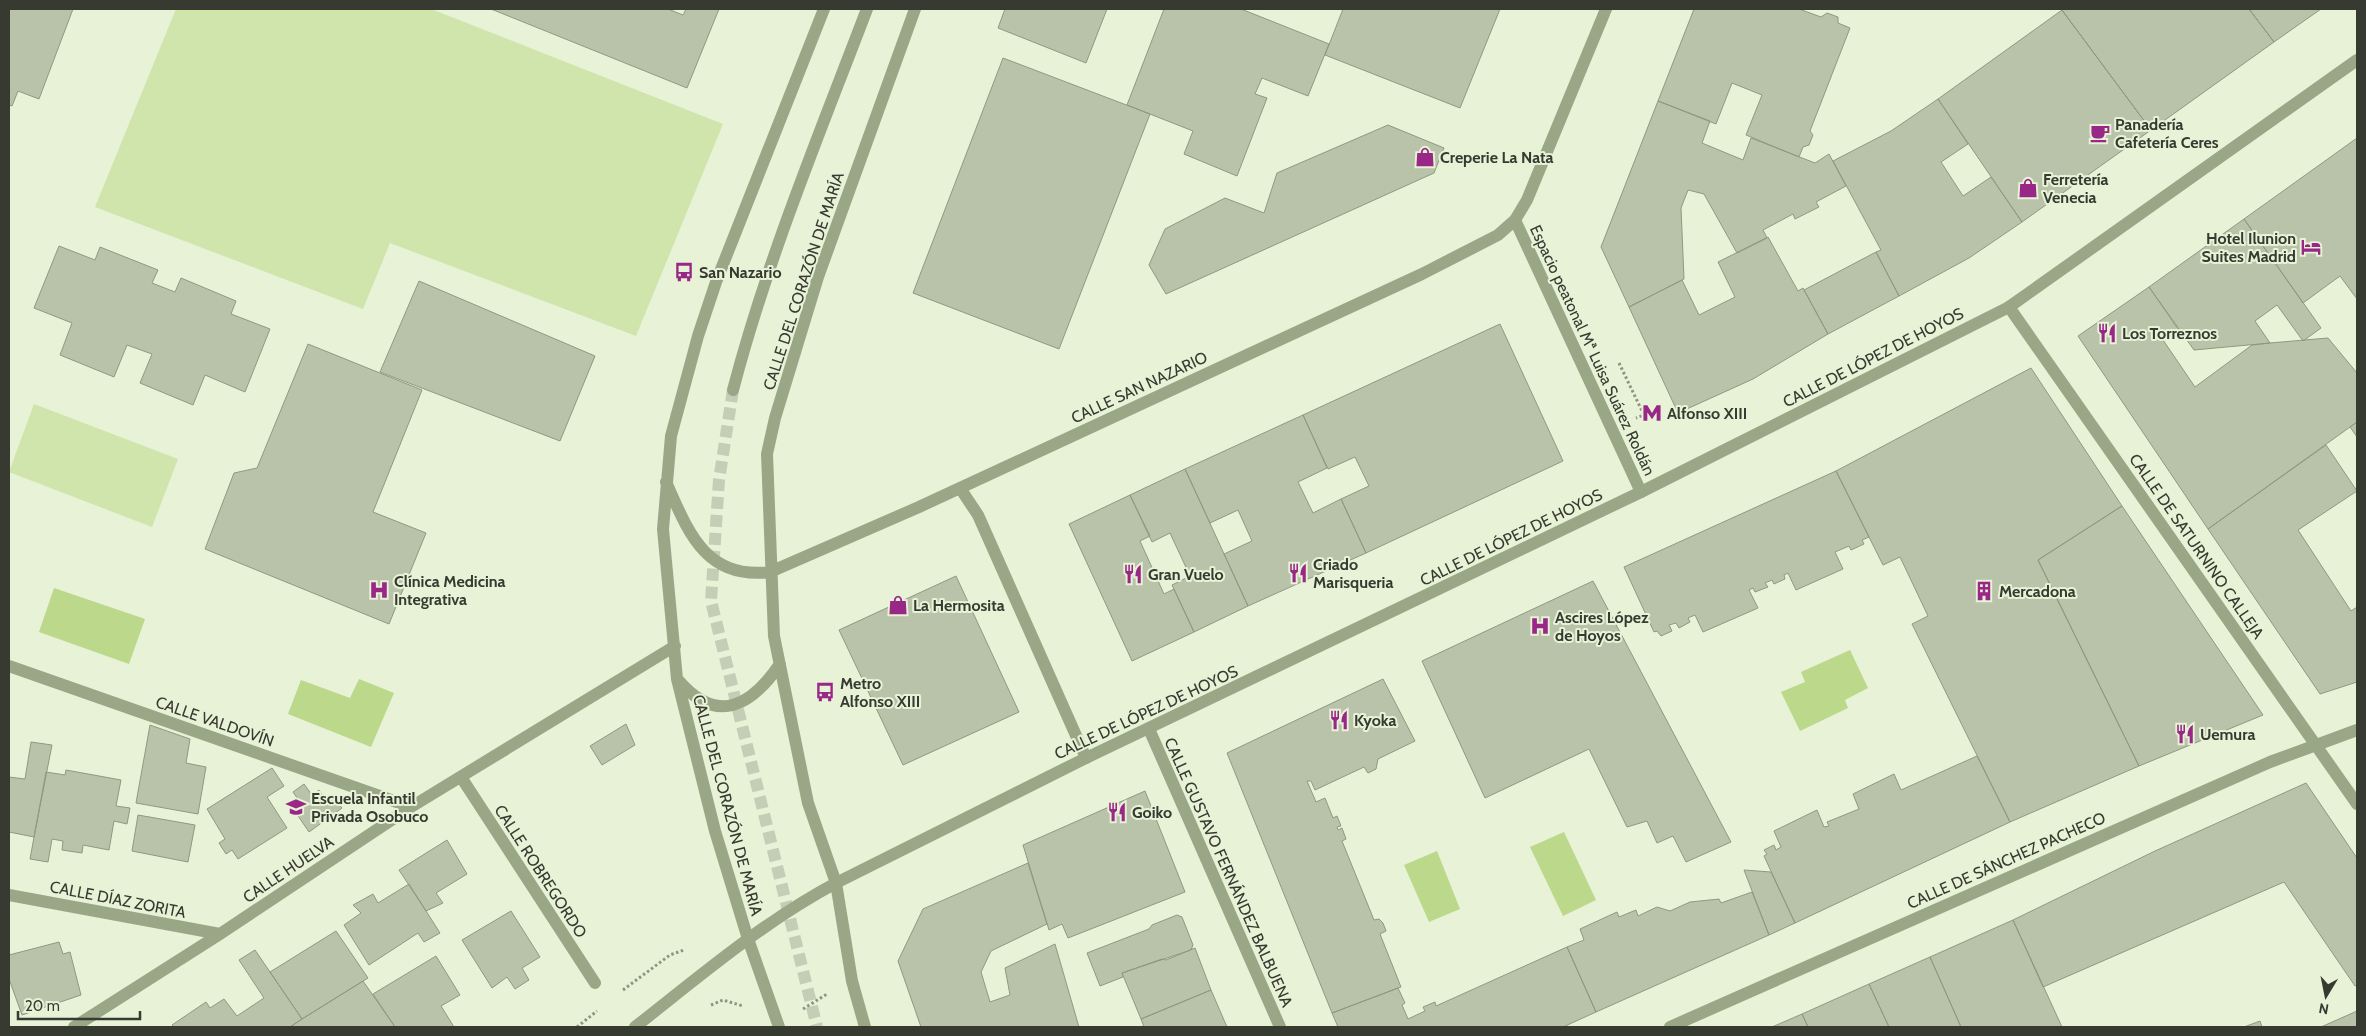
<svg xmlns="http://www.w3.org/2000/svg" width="2366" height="1036" viewBox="0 0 2366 1036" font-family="Cabin,sans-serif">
  <rect width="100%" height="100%" fill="#e7f2d7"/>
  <path fill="#cfe5ac" d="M176,9h255l292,115 -87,212 -246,-93 -27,66 -268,-102z
    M34,404l144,55 -26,68 -143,-55z"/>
  <path fill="#bbd88b" d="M54,588l91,31 -16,45 -90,-32z
    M1850,650l18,38 -23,12 3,8 -48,23 -19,-39 24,-10 -4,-10z
    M359,679l35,14 -23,54 -83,-33 13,-34 49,18z
    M1564,832l32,68 -33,16 -33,-69z
    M1437,851l23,58 -31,13 -25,-57z"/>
  <path fill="#b9c3aa" stroke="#8f9980" d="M9,9h64l-34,90 -21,-8 -6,15 -3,-1z
    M491,9h177l15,6 3,-6h33l-32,79z
    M1005,9h102l-21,54 -88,-35z
    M1164,9h77l88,35 -21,52 -46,-18 -7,16 12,4 -30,78 -53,-22 9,-23 -66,-26z
    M1343,9h157l-40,99 -135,-53z
    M1694,9h105l22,8 6,-4 11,4v6l12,5 -40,103 3,4 -4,10 -6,2 -4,10 -53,-22 16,-40 -30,-12 -16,41 -58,-23z
    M2061,9h188l25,33 -123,88z
    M2249,9h72l-47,33z
    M2062,10l89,120 -129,92 -84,-123z
    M1003,58l147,56 -91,235 -146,-56z
    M1938,99l30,45 -27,18 22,34 28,-19 31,45 -53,36 -70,38 -23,-44 5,-2 -48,-89 58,-30z
    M1658,101l52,20 -8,22 41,17 8,-22 64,25 14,-9 17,32 -30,16 3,5 -24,12 -2,-5 -30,16 4,8 -30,15 -33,-59 -16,-4 -7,18 3,71 -55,28 -28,-60z
    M1388,125l56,23 -10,25 -268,121 -17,-29 16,-36 60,-31 39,15 13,-40z
    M2357,138v161l-17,-23 -37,27 -59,-84z
    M2244,219l77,109 -18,13 -26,-36 -22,16 15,22 -76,7 -45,-63z
    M1768,237l30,54 5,-3 25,46 -75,45 -75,34 -49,-106 53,-27 17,35 36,-18 -17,-35z
    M59,246l36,14 5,-13 58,23 -6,13 23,9 6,-14 55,23 -5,13 39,15 -25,63 -40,-17 -12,30 -53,-22 12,-29 -25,-9 -13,32 -54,-22 12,-32 -38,-15z
    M1876,252l23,44 -71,38 -24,-44z
    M419,281l176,75 -35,85 -180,-69z
    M2149,287l29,42 -15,11 32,47 57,-42 18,-2 58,-5 29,35v49l-149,107 -130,-193z
    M1500,324l63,137 -197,92 -25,-54 28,-13 -14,-29 -27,12 -25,-54z
    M308,344l114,46 -49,122 53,21 -37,91 -184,-75 29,-76 23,-5z
    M2031,368l91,138 -84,54 101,206 -129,56 -98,-198 16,-8 -28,-59 -17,8 -47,-94z
    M1303,415l24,53 -29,14 15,31 28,-14 25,54 -118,53 -24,-52 28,-13 -14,-31 -28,13 -25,-54z
    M2357,422v15l-7,-10z
    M2326,445l31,46 -59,39 53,81 6,-4v75l-37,12 -112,-165z
    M1185,469l63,137 -54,26 -22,-47 18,-9 -20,-43 -18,9 -22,-47z
    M1836,471l33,66 -7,3 2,4 -13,6 -2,-4 -14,6 8,17 -47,21 -8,-17 -4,2 1,4 -11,5 -2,-4 -7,3 3,4 -13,5 -2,-4 -4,2 9,18 -55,24 -8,-17 -7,3 2,4 -11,6 -3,-5 -7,2 3,6 -11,5 -4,-5 -3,1 -30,-65z
    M1130,495l20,41 -10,5 24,53 10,-5 20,43 -62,29 -63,-137z
    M2122,506l141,209 -124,51 -101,-206z
    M956,576l63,136 -116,53 -64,-135z
    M1593,581l138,261 -45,20 -13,-26 -16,7 -10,-22 -20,6 -38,-78 -104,49 -63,-137z
    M1383,679l32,62 -37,18 -2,10 -8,4 -4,-6 -49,23 -4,-9h-4l9,21 9,-4 8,20 4,-2 4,10 -4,1 1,3 4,-2 4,11 -4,2 32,79 5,-1 4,4 3,8 -6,3 21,53 -69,26 -105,-260z
    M626,724l9,21 -33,20 -12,-19z
    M150,725l40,14 -4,24 20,4 -8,47 -62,-11z
    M31,742l21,3 -18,92 -25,-5v-55l16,2z
    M1977,756l33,66 -215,101 -31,-67 3,-2 -3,-4 10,-5 2,5 5,-3 -7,-16 43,-21 7,17 5,-1 -2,-4 32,-13 -6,-15 41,-20 7,16z
    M272,768l12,18 -17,11 20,31 -49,31 -6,-9 -6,4 -7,-11 6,-4 -18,-30z
    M66,770l55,10 -5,26 14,2 -3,16 -13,-3 -5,29 -26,-5 -1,8 -20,-3 1,-9 -11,-2 -4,23 -18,-3 16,-87 19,3z
    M2306,783l51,75v127l-2,1 -71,-104 -241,105 -30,-67 142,-69z
    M304,784l8,11 7,-5 8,12 6,-5 9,11 -33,24 -17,-25 8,-5 -7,-10z
    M1145,791l40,101 -117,46 -6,-14 -13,6 -26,-85z
    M138,815l57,10 -7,37 -56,-11z
    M447,840l20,34 -31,19 7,10 -17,8 -27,-41z
    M1028,863l19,61 -56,27 -10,21 9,30 20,-7 -5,-27 50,-24 24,83h-158l-23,-66 25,-52z
    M1744,870l27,2 24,51 -26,12z
    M409,884l31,49 -16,9 -6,-9 -49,32 -25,-40 17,-12 -8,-8 20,-11 5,9z
    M1752,892l17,43 -173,77 -29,-65 17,-7 -4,-11 37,-17 2,5 17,-7 2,6 19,-9 13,4 20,-9 29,-3 2,4z
    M511,911l29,46 -18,11 7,12 -14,9 -8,-12 -15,11 -30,-48z
    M1177,915l5,2 11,28 -2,5 -69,23 1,4 -23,9 -13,-33 62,-24 3,-4z
    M2013,920l49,107h-101l-31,-70z
    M336,931l32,47 -66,41 -32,-47z
    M59,942l4,12 7,-2 11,43 -59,20 -13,-36v-24z
    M1567,947l29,65 -33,15h-225l-6,-14 66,-25 7,15 -3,2 6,14 17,-8 -2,-4 12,-5 1,4z
    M1195,948l16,42 -70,29 -19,-46 40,-14 4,1z
    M255,950l47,69 -12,8h-116l-2,-2 34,-23 4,6 14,-9 13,17 27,-18 -25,-38z
    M436,956l24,39 -19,11 13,21h-59l-22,-33z
    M1930,957l31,70h-72l-20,-43z
    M363,981l32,46h-105l12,-8z
    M1869,984l20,43h-81l-6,-13z
    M1211,990l16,37h-83l-3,-8z
    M2357,1011v16h-36z
    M1802,1014l6,13h-36z
    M2260,1021l2,6h-18z"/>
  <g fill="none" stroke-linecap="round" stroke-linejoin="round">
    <path stroke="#c4cdb6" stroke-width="12" stroke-dasharray="12 6" stroke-linecap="butt" d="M733,390l-14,90 -8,121 106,426"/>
    <path stroke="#8d9582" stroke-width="3" stroke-dasharray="2.5 2.5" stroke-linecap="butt" d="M1619,363l25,52 -8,3
      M623,990l47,-35 14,-5
      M711,1005l12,-5 20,6
      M803,1009l24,-15
      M577,1027l20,-16"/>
    <path stroke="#9aa787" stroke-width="12" d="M1515,220l126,272"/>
    <path stroke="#9aa787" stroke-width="12" d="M2009,307l348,497
      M666,482c22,49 39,98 104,90l149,-65 503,-233 76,-39 17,-15 12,-20 79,-191
      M960,488l18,27 108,243
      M9,666l402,141
      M679,681c39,45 73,24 101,-17
      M1149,729l131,298
      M461,777l134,206
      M9,895l211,39
      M74,1027l146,-93 191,-127 264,-161
      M635,1027c65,-51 128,-105 201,-144
      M779,1027l-31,-88 -33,-108 -38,-152 -14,-150 8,-93 27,-100 18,-54 108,-273
      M865,1027l-13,-46 -16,-98 -28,-80 -34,-167 -7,-182 8,-36 43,-141 97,-268
      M1670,1027l600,-265 87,-32"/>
    <path stroke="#9aa787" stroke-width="12" d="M733,390c34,-130 86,-255 134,-381
      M836,883l250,-125 555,-266 368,-185 348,-247"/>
  </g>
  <defs>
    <symbol id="cafe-bare" viewBox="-9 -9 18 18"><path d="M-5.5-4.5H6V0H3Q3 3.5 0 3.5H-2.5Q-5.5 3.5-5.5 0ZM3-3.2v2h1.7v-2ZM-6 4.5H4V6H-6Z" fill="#982786" stroke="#e7f2d7" stroke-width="2.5" paint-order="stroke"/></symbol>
    <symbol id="shop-bare" viewBox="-9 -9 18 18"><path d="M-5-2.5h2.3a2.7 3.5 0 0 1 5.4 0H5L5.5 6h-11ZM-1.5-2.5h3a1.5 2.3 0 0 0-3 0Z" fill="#982786" stroke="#e7f2d7" stroke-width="2.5" paint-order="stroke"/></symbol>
    <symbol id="hotel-bare" viewBox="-9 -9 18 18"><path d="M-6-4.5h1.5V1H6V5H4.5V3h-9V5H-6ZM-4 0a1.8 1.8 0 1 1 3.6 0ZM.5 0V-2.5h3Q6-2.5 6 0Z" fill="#982786" stroke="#e7f2d7" stroke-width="2.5" paint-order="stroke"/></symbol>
    <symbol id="bus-bare" viewBox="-9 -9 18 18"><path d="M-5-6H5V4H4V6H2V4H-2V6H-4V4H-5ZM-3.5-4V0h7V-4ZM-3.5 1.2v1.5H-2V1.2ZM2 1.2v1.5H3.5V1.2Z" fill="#982786" stroke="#e7f2d7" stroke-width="2.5" paint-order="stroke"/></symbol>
    <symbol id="restaurant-bare" viewBox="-9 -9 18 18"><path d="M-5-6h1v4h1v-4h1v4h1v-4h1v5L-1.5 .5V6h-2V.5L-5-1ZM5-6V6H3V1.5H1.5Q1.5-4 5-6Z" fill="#982786" stroke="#e7f2d7" stroke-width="2.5" paint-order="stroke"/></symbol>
    <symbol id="metro-bare" viewBox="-9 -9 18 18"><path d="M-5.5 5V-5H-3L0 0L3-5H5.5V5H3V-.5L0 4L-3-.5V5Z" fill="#982786" stroke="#e7f2d7" stroke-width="2.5" paint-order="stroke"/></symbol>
    <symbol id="hospital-bare" viewBox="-9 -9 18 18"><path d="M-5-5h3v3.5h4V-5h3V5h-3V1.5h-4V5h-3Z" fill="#982786" stroke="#e7f2d7" stroke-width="2.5" paint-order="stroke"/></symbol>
    <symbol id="building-bare" viewBox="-9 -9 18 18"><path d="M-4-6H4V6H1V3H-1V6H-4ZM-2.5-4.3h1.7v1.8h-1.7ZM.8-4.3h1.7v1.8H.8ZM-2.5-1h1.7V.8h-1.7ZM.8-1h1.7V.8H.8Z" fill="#982786" stroke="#e7f2d7" stroke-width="2.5" paint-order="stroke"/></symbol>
    <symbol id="school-bare" viewBox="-9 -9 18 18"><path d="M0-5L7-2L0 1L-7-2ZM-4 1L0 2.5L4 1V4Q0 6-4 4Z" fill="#982786" stroke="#e7f2d7" stroke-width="2.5" paint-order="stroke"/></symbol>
  </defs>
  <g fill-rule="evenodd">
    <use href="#cafe-bare" x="2086" y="119" width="28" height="28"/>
    <use href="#shop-bare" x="1411" y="143" width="28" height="28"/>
    <use href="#shop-bare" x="2014" y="174" width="28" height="28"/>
    <use href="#hotel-bare" x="2297" y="233" width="28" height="28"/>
    <use href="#bus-bare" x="670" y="258" width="28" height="28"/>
    <use href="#restaurant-bare" x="2093" y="319" width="28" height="28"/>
    <use href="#metro-bare" x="1638" y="399" width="28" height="28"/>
    <use href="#restaurant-bare" x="1284" y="559" width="28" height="28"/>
    <use href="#restaurant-bare" x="1119" y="560" width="28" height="28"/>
    <use href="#hospital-bare" x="365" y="576" width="28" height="28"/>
    <use href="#building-bare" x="1970" y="577" width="28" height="28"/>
    <use href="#shop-bare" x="884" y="591" width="28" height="28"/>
    <use href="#hospital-bare" x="1526" y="612" width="28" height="28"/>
    <use href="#bus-bare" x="811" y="678" width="28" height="28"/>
    <use href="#restaurant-bare" x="1325" y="706" width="28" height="28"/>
    <use href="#restaurant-bare" x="2171" y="720" width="28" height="28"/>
    <use href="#school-bare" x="282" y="793" width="28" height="28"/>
    <use href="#restaurant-bare" x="1103" y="798" width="28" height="28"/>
  </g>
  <g text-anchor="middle" stroke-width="4" stroke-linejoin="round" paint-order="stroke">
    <g font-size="16" font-weight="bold" fill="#363a30" stroke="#e7f2d7" text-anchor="start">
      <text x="2115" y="130">Panadería<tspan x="2115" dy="18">Cafetería Ceres</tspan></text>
      <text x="1440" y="163">Creperie La Nata</text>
      <text x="2043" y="185">Ferretería<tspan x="2043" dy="18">Venecia</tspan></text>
      <text x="2296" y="244" text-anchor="end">Hotel Ilunion<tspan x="2296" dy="18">Suites Madrid</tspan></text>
      <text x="699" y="278">San Nazario</text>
      <text x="2122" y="339">Los Torreznos</text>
      <text x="1667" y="419">Alfonso XIII</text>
      <text x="1313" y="570">Criado<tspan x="1313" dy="18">Marisqueria</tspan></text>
      <text x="1148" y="580">Gran Vuelo</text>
      <text x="394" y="587">Clínica Medicina<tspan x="394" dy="18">Integrativa</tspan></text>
      <text x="1999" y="597">Mercadona</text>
      <text x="913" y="611">La Hermosita</text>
      <text x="1555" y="623">Ascires López<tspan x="1555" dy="18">de Hoyos</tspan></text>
      <text x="840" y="689">Metro<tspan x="840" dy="18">Alfonso XIII</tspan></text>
      <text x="1354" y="726">Kyoka</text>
      <text x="2200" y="740">Uemura</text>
      <text x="311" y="804">Escuela Infantil<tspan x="311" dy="18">Privada Osobuco</tspan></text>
      <text x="1132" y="818">Goiko</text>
    </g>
    <g font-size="16" fill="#363a30" stroke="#e7f2d7">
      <text transform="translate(803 281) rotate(-72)" y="6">CALLE DEL CORAZÓN DE MARÍA</text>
      <text transform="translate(1593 350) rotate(65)" y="6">Espacio peatonal Mª Luisa Suárez Roldán</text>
      <text transform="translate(1873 357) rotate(-27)" y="6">CALLE DE LÓPEZ DE HOYOS</text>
      <text transform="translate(1139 387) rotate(-25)" y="6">CALLE SAN NAZARIO</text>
      <text transform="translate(1511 537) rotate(-26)" y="6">CALLE DE LÓPEZ DE HOYOS</text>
      <text transform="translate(2197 546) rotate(55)" y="6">CALLE DE SATURNINO CALLEJA</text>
      <text transform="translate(1146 712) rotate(-25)" y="6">CALLE DE LÓPEZ DE HOYOS</text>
      <text transform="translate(215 721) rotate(19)" y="6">CALLE VALDOVÍN</text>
      <text transform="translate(728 805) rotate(75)" y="6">CALLE DEL CORAZÓN DE MARÍA</text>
      <text transform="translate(2006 860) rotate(-24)" y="6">CALLE DE SÁNCHEZ PACHECO</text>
      <text transform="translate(288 869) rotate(-34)" y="6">CALLE HUELVA</text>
      <text transform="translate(541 871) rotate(57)" y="6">CALLE ROBREGORDO</text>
      <text transform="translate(1229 872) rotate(66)" y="6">CALLE GUSTAVO FERNÁNDEZ BALBUENA</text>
      <text transform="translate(118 899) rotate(11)" y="6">CALLE DÍAZ ZORITA</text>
    </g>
  </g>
  <rect width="2366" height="1036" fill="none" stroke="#363a30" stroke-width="20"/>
  <g transform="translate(2326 996) rotate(190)" stroke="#e7f2d7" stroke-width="4" paint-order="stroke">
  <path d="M0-4L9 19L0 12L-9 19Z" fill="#363a30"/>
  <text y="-8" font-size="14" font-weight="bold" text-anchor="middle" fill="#363a30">N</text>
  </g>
  <path d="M18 1011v8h122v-8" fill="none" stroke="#363a30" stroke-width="2.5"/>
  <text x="25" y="1011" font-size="15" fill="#363a30" stroke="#e7f2d7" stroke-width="4" paint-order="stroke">20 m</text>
</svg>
